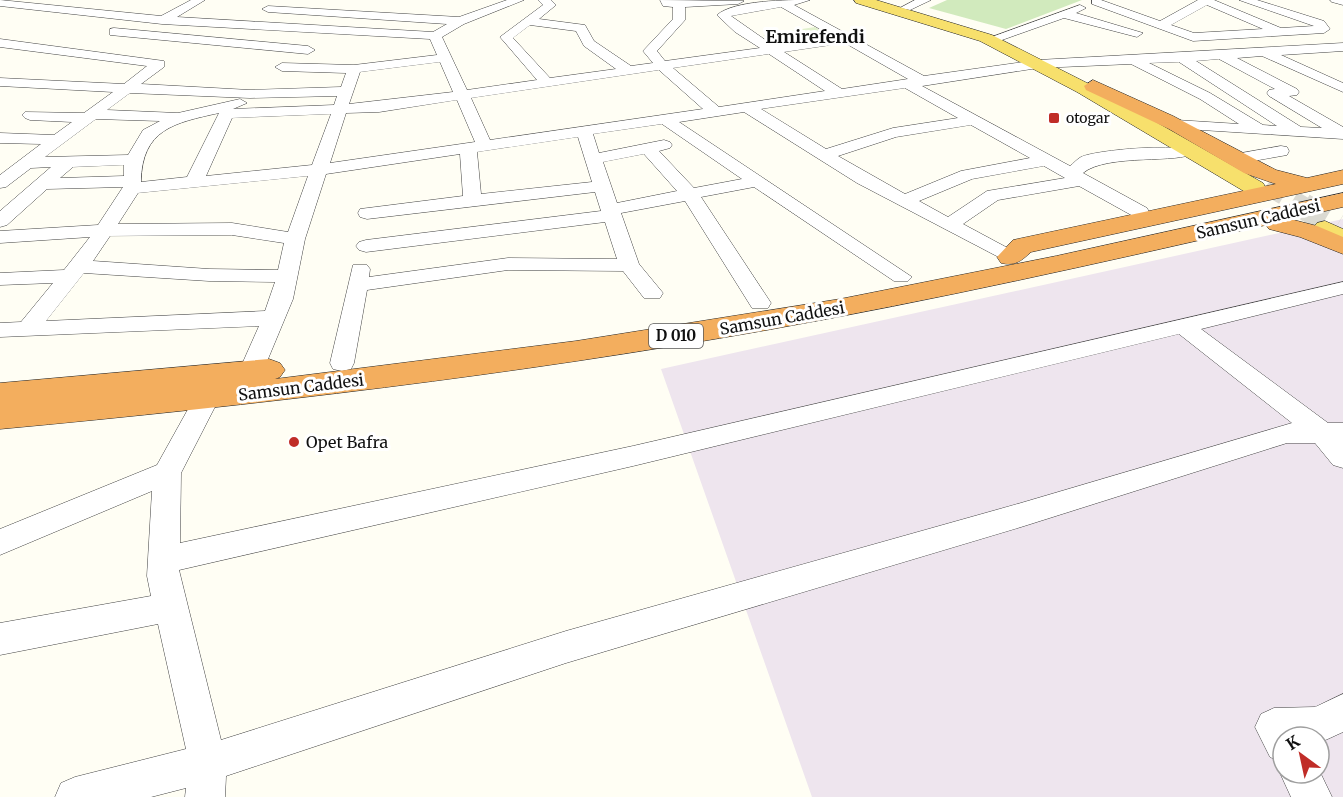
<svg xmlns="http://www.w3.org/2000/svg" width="1343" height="797" viewBox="0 0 1343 797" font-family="Merriweather,serif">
  <rect width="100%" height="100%" fill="#fffef4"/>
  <path fill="#eee5ee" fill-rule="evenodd" d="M1343,219v578h-531l-151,-428zM1283,737h36v36h-36z"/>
  <path fill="#d1eabd" d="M947,0h135l-76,29 -77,-21z"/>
  <path fill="#e2f1ce" d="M815,27l17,10 -53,9 -16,-11z"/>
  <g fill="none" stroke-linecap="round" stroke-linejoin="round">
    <path stroke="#dbdad2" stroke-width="20" stroke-dasharray="20 10" stroke-linecap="butt" d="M1267,185l39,23"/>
    <path stroke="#dbdad2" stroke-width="26" stroke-dasharray="26 13" stroke-linecap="butt" d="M1303,206l34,20"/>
    <defs>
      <path id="minor" d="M0,0l161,16 30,-16h14l-28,17 256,15 14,-8 -179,-12 -6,-3 6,-3 191,11 48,-17h17l-60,24 -22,13 25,53 70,-10 -37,-43 43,-32 -5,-5h13l5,5 -17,14 46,6 9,16 37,25 22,-3 -10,-12 30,-32v-12l-10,-1 -3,-6 84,1 -6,3 -53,3v13l-28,31 8,10 95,-13 -25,-16 -18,-17c17,-15 71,-15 93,-15l-16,5 130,71 114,-16 305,-17v8l-62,4 62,28v9l-81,-36 -25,2 60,31 2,3 -2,3 -8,1 54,31v12l-173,-11 -2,-3 2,-3 6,-2 63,4 -39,-25 -69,-35 -93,4 -116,18 148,80c3,-2 7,-7 11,-9 14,-7 103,-15 111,-4 -9,11 -85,0 -109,20l64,35 2,4 -2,4h-14l-54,-30 -81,14 -35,24 54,29 3,4 -3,4 -7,2 -153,-80 -113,-71 -65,10 233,155 -4,4h-14l-140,-94 -53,10 70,106 -3,5h-16l-67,-107 -64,12 18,51 24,29 -3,5h-16l-21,-27 -115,-1 -141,20 -13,73 -3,6 -9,2 -9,-2 -3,-6 23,-98h14l3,4 -1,8 139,-19 109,1 -12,-37 -239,30 -7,-2 -3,-4 3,-4 7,-2 235,-29 -6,-19 -228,27 -7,-2 -2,-4 2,-4 103,-13 -3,-42 -134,20 -21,65 -12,60 -30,72 -3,6 -9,2 -9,-2 -3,-6 20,-45 -259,11v-14l21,-1 32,-39 -53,2v-12l64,-3 26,-33 -90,6v-12l98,-6 25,-38 -76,2 -40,36 -7,2v-16l51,-44 -20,1 -25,19 -6,1v-13l41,-31 -41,-1v-10l54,2 18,-13 -42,-2 -5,-2 -3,-3 3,-3 59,1 29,-21 -113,-6v-8l124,6 23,-18 -147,-19v-8l164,22v6l-23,17 109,6 91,-3 5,-14 -64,-2 -7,-4 7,-4 72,2 83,-10 -7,-16 -268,-15 -162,-18zM781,7l53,30 -60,9 -43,-30zM530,25l46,6 8,15 32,23 -66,9 -37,-40zM845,43l63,36 -66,10 -58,-37zM769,54l56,37 -106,16 -46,-39zM1219,59l56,30 -6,1 -2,3 2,3 53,32 -21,-1 -105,-66zM440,62l13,30 -104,12 11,-32zM1179,62l98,64 -14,-1 -53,-32 -61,-30zM659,70l44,39 -213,31 -19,-42zM905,88l53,30 -65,10 -67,21 -65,-40zM130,93l120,5 87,-2 -3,9 -101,4 14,-6 -7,-4 -62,14 -71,-3zM457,100l18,42 -145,21 16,-50 33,-1zM219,113l-32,64 -46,5c1,-53 33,-59 78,-69zM331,114l-19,51 -106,11 26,-58zM96,119l64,2 -17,9 -15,25 -83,2zM662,124l80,55 -48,9 -35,-37 11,-3 2,-3 -2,-3 -6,-2 -65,13 -6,-19zM971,125l59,33 -69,13 -56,23 -67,-38 58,-19zM578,137l14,45 -111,12 -4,-42zM644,154l33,37 -60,12 -14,-41zM124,165v11l-64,2 13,-11zM1044,166l21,12 -78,13 -39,26 -29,-16 53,-22zM308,176l-20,56 -56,-9 -114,1 20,-31zM232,235l52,8 -6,27 -69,-1 -116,-8 17,-25zM84,273l125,8 66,1 -10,29 -219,10z
        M915,0h16l-21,10 -10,-2z
        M1092,0h9l59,21 38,-21h16l67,28 33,-2 -75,-26h18l67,21 6,8 -6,4 -131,8 -101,-37zM1207,5l56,24 -69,4 -23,-8z
        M1330,0h13v5l-11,-3z
        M1080,5l6,3 -10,5 67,20 -6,4 -73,-19 -62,22h-8l-2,-3z
        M114,28l194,18 7,4 -7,4 -198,-19v-6z
        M1281,146l6,1 2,4 -2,4 -51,9 -8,-5 8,-5z
        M1343,282v12l-142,35 127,94h15v45l-10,-3 -18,-22h-28l-266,84 -455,136 -340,113 -1,21h-40l1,-9 -35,9h-96l6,-14 14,-6 111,-28 -28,-125 -158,31v-32l151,-27 -4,-20 5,-85 -152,64v-26l157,-64 40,-72 9,-3 9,3 4,6 -38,74 -1,70 453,-97zM1179,334l113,89 -271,80 -455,128 -345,109 -42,-170 454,-104z
        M1343,694v38l-24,11v-6h-36v26l-13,-6 -15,-30 6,-13 13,-6 41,-1z
        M1283,765v8h36v-3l13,27h-41l-11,-24z"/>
      <path id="major" d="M854,0h22l116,35 97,49 174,99 3,5 -3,5h-16l-170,-101 -97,-51 -124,-38z
        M1325,221l18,8v17l-9,-2 -21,-16 4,-5z"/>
      <path id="highway" d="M1093,80l80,36 103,54 31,8 36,-8v14l-312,68c-11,10 -16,14 -30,11l-4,-6 16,-17 263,-56 -32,-11 -75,-44 -83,-39 -2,-4z
        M1343,193v14l-53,12 27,7 26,11v17l-43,-17 -31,-8 -3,-4c-166,38 -331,75 -499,105 -254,45 -510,75 -767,99v-46l269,-24 11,4 5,7 -5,7 -5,2 301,-38 264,-42 216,-43z"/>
    </defs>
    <use href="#minor" stroke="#434343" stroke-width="1"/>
    <use href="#major" stroke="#212121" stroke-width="1"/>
    <use href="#highway" stroke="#212121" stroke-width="1"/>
    <use href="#minor" fill="#fff" fill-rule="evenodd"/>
    <use href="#major" fill="#f7e06c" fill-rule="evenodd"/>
    <use href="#highway" fill="#f3ae5e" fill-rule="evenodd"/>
  </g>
  <g fill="#c02d28" stroke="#fff" stroke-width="2">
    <rect x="1048" y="112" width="12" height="12" rx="3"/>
    <circle cx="294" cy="442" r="6"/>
  </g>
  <g text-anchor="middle" stroke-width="6" stroke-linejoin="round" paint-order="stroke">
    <g font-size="14" fill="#101010" stroke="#fff" text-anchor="start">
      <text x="1066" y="123">otogar</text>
    </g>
    <rect fill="#fff" stroke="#585858" stroke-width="1.5" x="649" y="324" width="54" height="24" rx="4.5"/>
    <g font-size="15" font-weight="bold" fill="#101010">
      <text x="676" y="341">D 010</text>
    </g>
    <g font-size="16" fill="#101010" stroke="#fff">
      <text transform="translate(1258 219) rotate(-13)" y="6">Samsun Caddesi</text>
      <text transform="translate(782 318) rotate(-10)" y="6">Samsun Caddesi</text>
      <text transform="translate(301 387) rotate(-7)" y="6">Samsun Caddesi</text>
    </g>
    <g font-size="16" fill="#101010" stroke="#fff" text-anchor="start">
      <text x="306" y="448">Opet Bafra</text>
    </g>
    <g font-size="18" font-weight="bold" fill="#101010" stroke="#fff">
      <text x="815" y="43">Emirefendi</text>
    </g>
  </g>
  <g transform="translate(1301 755) rotate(327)"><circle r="28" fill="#ffffff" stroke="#9f9f9f" stroke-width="1.5"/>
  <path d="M0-4.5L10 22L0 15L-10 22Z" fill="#c02d28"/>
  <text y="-9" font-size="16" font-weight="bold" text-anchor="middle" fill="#101010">K</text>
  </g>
</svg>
